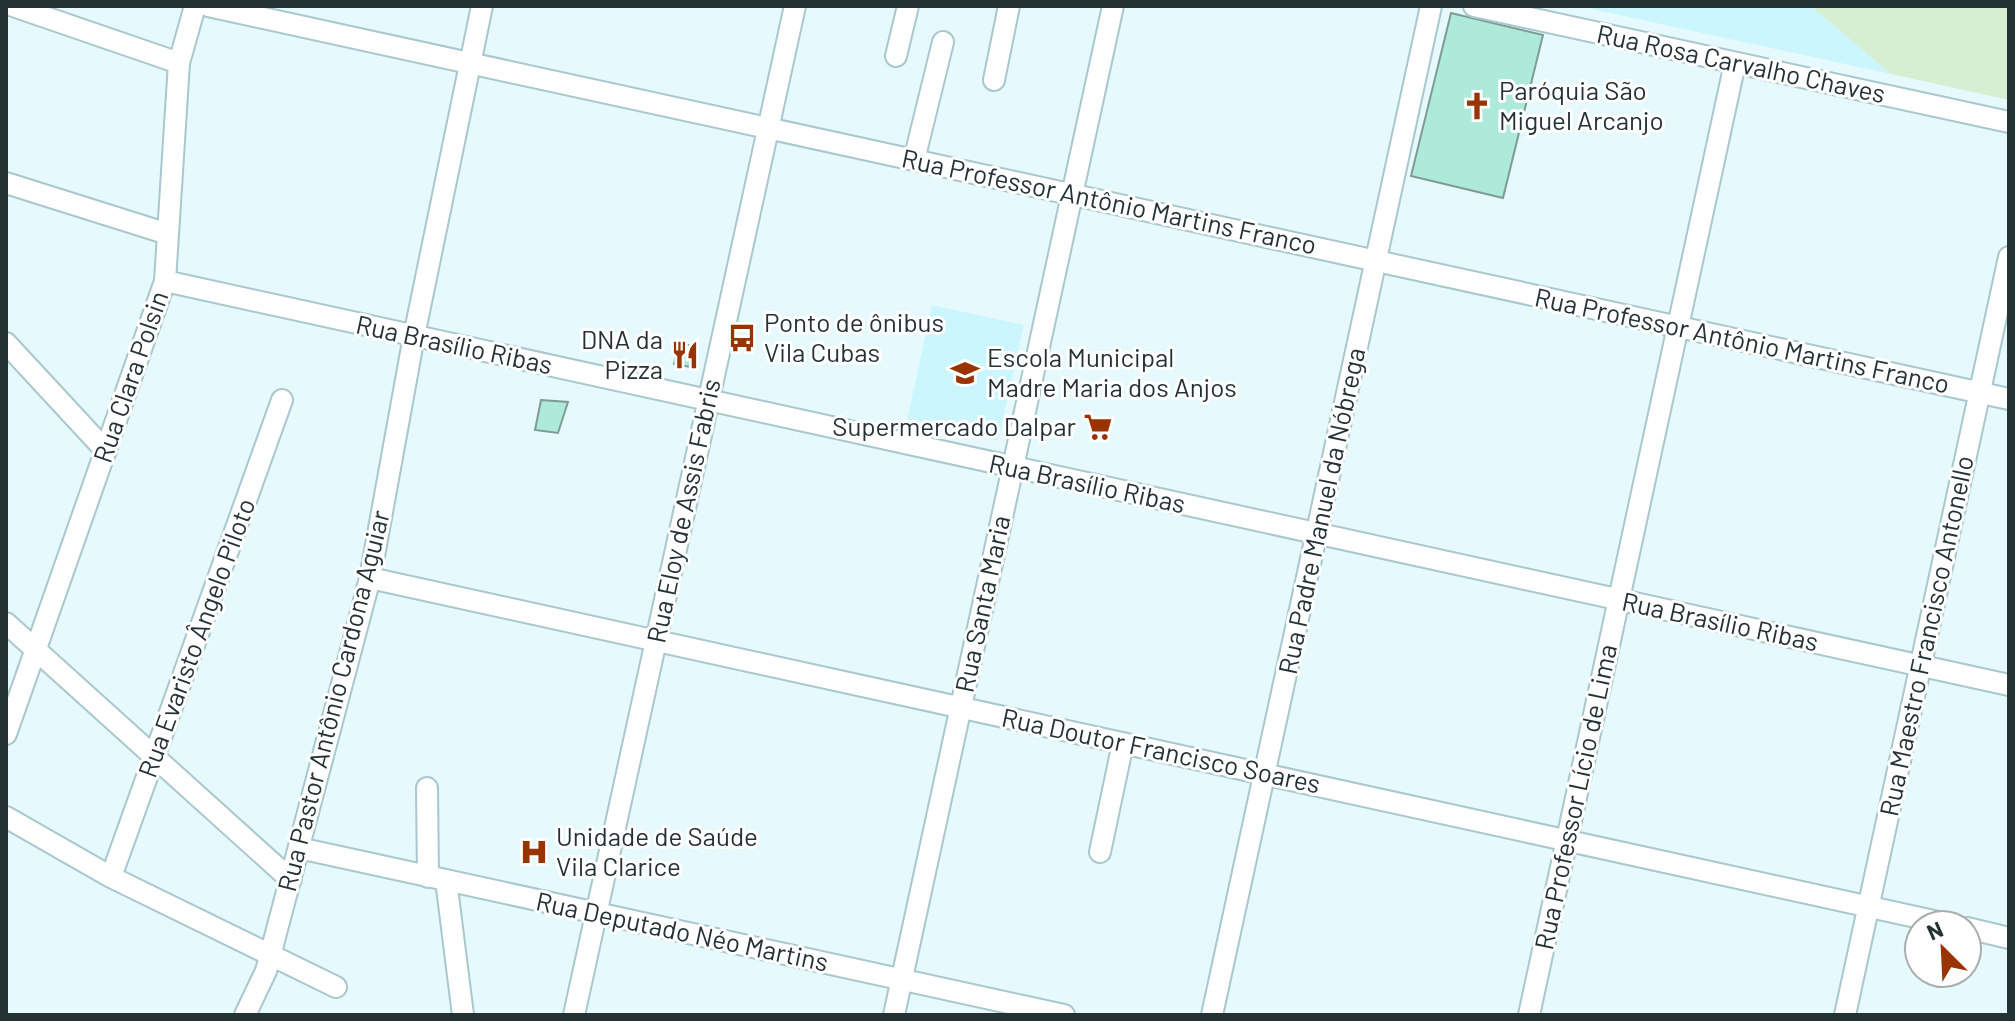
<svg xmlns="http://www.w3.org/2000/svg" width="2015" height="1021" viewBox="0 0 2015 1021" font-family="Barlow,sans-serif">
  <rect width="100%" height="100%" fill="#e6fafd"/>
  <path fill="#cbf6fd" d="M1578,6h233l80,68z
    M932,305l92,20 -26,116 -91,-20z"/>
  <path fill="#d6efd3" d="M1811,6h198v94l-118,-26z"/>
  <path fill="#adead9" stroke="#7f9c94" stroke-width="2" d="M1451,13l92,22 -40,163 -92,-22z
    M679,344l17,2 -5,21 -17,-3z
    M541,400l27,2 -10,31 -23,-3z"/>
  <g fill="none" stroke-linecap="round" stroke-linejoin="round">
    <defs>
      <path id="minor" d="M13,6l166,57
        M208,6l1801,393
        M1474,6l535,116
        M896,56l12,-50
        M994,80l15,-74
        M914,160l29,-118
        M6,183l162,51
        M165,281l1844,404
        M6,343l100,108
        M370,578l1582,347
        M6,623l285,257
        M6,734l159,-453 14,-218 16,-57
        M427,788l1,89
        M6,817l105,60 225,110
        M299,848l765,167
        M1100,852l23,-109
        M111,877l171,-477
        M446,880l17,135
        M1967,928l42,10
        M245,1015l21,-44 104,-393 44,-242 68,-330
        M574,1015l221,-1009
        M894,1015l219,-1009
        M1212,1015l219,-1009
        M1529,1015l206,-952
        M1845,1015l164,-758"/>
    </defs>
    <use href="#minor" stroke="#a8c8ce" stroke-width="24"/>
    <use href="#minor" stroke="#fff" stroke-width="20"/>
  </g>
  <defs>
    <symbol id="church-bare" viewBox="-9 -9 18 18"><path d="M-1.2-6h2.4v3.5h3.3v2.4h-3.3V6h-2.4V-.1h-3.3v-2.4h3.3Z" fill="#993401" stroke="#fff" stroke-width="2.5" paint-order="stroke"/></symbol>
    <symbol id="bus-bare" viewBox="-9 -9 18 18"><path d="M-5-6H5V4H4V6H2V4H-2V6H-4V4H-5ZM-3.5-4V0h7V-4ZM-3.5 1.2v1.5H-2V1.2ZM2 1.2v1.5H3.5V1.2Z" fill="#993401" stroke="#fff" stroke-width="2.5" paint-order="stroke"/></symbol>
    <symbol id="restaurant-bare" viewBox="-9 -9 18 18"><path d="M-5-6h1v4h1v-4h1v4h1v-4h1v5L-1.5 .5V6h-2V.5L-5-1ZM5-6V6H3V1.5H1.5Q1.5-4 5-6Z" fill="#993401" stroke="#fff" stroke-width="2.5" paint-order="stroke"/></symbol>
    <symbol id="school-bare" viewBox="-9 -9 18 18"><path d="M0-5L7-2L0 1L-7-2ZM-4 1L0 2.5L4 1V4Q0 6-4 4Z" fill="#993401" stroke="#fff" stroke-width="2.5" paint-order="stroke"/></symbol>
    <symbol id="supermarket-bare" viewBox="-9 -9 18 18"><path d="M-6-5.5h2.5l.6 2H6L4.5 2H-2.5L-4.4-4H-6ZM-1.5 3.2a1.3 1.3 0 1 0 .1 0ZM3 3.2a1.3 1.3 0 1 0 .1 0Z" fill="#993401" stroke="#fff" stroke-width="2.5" paint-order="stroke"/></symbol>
    <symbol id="hospital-bare" viewBox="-9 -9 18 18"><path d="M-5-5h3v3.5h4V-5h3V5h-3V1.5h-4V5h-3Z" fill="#993401" stroke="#fff" stroke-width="2.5" paint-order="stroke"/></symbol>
  </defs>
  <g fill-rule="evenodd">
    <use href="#church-bare" x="1457" y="86" width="40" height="40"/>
    <use href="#bus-bare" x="722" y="318" width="40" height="40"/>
    <use href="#restaurant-bare" x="665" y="335" width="40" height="40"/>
    <use href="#school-bare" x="945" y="353" width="40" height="40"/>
    <use href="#supermarket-bare" x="1078" y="407" width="40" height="40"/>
    <use href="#hospital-bare" x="514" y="832" width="40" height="40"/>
  </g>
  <g text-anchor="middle" stroke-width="6" stroke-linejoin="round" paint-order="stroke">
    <g font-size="26" fill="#253234" stroke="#fff">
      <text transform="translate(1741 64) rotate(12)" y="9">Rua Rosa Carvalho Chaves</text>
      <text transform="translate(1109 202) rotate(12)" y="9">Rua Professor Antônio Martins Franco</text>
      <text transform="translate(1742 341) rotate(12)" y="9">Rua Professor Antônio Martins Franco</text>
      <text transform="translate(454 345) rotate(12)" y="9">Rua Brasílio Ribas</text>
      <text transform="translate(131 377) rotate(-71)" y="9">Rua Clara Polsin</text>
      <text transform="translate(1087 484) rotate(12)" y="9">Rua Brasílio Ribas</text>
      <text transform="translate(684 511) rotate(-78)" y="9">Rua Eloy de Assis Fabris</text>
      <text transform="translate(1322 511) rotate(-78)" y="9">Rua Padre Manuel da Nóbrega</text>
      <text transform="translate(983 604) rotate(-78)" y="9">Rua Santa Maria</text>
      <text transform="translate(1720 622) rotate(12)" y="9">Rua Brasílio Ribas</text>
      <text transform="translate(1927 636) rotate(-78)" y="9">Rua Maestro Francisco Antonello</text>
      <text transform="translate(197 638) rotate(-70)" y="9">Rua Evaristo Ângelo Piloto</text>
      <text transform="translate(334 701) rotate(-76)" y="9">Rua Pastor Antônio Cardona Aguiar</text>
      <text transform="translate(1161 751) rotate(12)" y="9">Rua Doutor Francisco Soares</text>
      <text transform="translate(1576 797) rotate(-78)" y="9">Rua Professor Lício de Lima</text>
      <text transform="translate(682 932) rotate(12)" y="9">Rua Deputado Néo Martins</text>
    </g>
    <g font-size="26" fill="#253234" stroke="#fff" text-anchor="start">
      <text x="1499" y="100">Paróquia São<tspan x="1499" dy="30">Miguel Arcanjo</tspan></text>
      <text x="764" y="332">Ponto de ônibus<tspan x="764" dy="30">Vila Cubas</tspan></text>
      <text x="663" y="349" text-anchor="end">DNA da<tspan x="663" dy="30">Pizza</tspan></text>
      <text x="987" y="367">Escola Municipal<tspan x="987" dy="30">Madre Maria dos Anjos</tspan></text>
      <text x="1076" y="436" text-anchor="end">Supermercado Dalpar</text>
      <text x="556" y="846">Unidade de Saúde<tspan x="556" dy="30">Vila Clarice</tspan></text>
    </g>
  </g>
  <rect width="2015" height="1021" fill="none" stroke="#253234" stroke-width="16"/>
  <g transform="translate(1943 949) rotate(336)"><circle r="38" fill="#ffffff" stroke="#a8adae" stroke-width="2"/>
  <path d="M0-6L14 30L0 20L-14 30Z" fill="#993401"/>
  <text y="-12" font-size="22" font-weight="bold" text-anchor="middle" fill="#253234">N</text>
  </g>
</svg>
